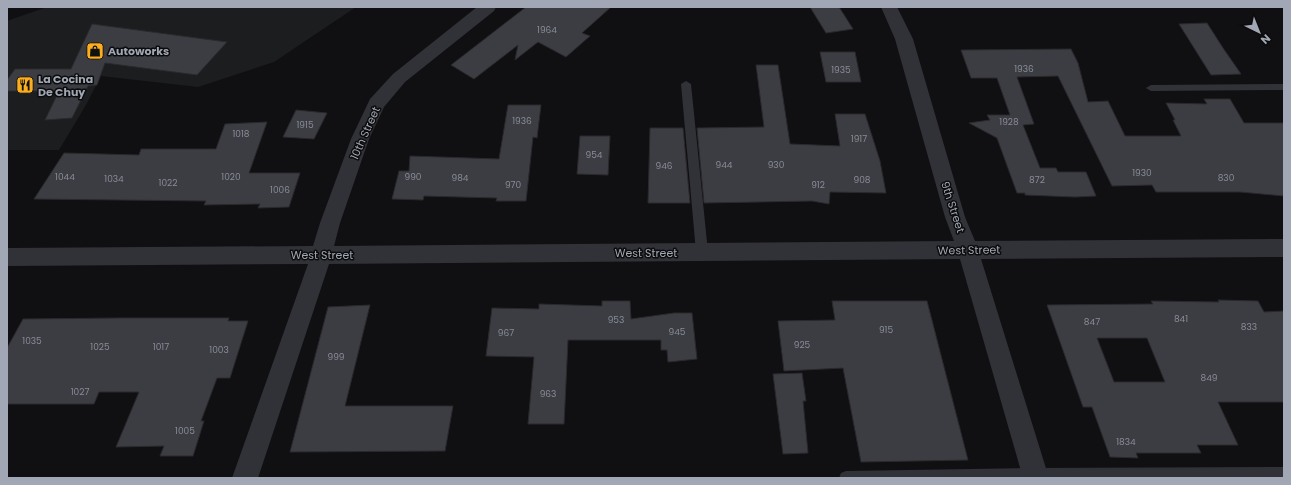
<svg xmlns="http://www.w3.org/2000/svg" width="1291" height="485" viewBox="0 0 1291 485" font-family="Poppins,sans-serif">
  <rect width="100%" height="100%" fill="#101012"/>
  <path fill="#1c1d1f" d="M47,7h309l-82,55 -76,25 -97,-11 -15,29 -27,45h-52v-129z"/>
  <path fill="#3c3d42" stroke="#2a2a2e" fill-rule="evenodd" d="M526,7h85l-29,26 8,3 -24,21 -28,-15 -23,18 3,-15 -44,34 -23,-14z
    M810,7h29l14,22 -27,4z
    M1207,23l16,25 18,26 -30,1 -32,-51z
    M92,24l135,18 -30,33 -92,-12 -8,22 -9,1 -16,32 -27,2 14,-29h-52v-11l8,-11h56z
    M1071,49l7,14 10,39 20,-1 17,35h56l-8,-16h2l-9,-17 41,1 -3,-5h26l14,24h40v73l-44,-4h-84l-4,-7 -40,1 -54,-110 -41,1 17,47 -11,1 17,43h16l2,4h28l10,24 -21,1 -50,-2v-2h-8l-20,-55 -28,-15 21,-3 -3,-5h23l-13,-37h-26l-10,-28z
    M820,52h35l6,30h-35z
    M756,65h22l12,79 50,2 -5,-32h30l15,47 6,32 -56,-1 -1,12 -17,-3 -108,2 -7,-75 67,-1z
    M508,105h33l-4,33 -4,-1 -7,64h-30l1,-3 -73,-2 -1,4 -31,-1 7,-28h10l1,-15 89,3z
    M296,110l31,3 -13,26 -31,-2z
    M267,122l-18,51h51l-11,34 -31,1 2,-4 -56,1 2,-4 -172,-2 30,-46 75,2 2,-6h75l9,-25z
    M650,128h33l7,75h-42z
    M580,136h30l-2,39 -31,-1z
    M1218,300l40,1 6,11 20,-1v91h-66l20,43h-41l4,8h-65l2,5 -28,-1 -18,-50h-9l-36,-102 106,-1 -2,-3 68,1zM1097,338h50l18,44h-51z
    M602,301h28l1,18 43,-6h18l5,46 -29,3 -1,-12h-6v-10h-93l-4,84h-36l6,-67 -48,-1 6,-48 47,1v-5l63,2z
    M832,301h95l41,159 -107,2 -18,-94 -59,3 -6,-50 57,-1z
    M370,305l-25,101h108l-8,45 -155,1 38,-145z
    M117,318h112l-1,3h20l-18,57h-13l-16,43h3l-11,35h-33l4,-10 -48,1 23,-55h-40l-5,12h-87v-56l16,-29z
    M802,373l4,28h-3l5,52 -25,1 -10,-80z"/>
  <g fill="none" stroke-linecap="round" stroke-linejoin="round">
    <path fill="#313237" fill-rule="evenodd" d="M686,81l5,3 17,168 -2,3 -4,2 -4,-2 -2,-3 -15,-168z
      M1284,84v6l-133,1 -5,-3 5,-3z
      M1284,467v11h-445l2,-5 5,-2 189,-3z"/>
    <path fill="#313237" fill-rule="evenodd" d="M477,7h19l-2,4 -89,71 -21,25 -15,32 -29,84 -6,23 620,-5 -9,-24 -50,-178 -14,-32h16l16,32 52,178 10,24 309,-2v18l-303,2 68,219h-26l-63,-219 -631,5 -71,214h-26l76,-214 -301,2v-18l306,-2 7,-23 31,-84 19,-40 23,-25z"/>
  </g>
  <defs>
    <symbol id="shop-square" viewBox="-11 -11 22 22"><rect x="-9" y="-9" width="18" height="18" rx="4" fill="#fbaf20" stroke="#0c0c0d"/><path d="M-5-2.5h2.3a2.7 3.5 0 0 1 5.4 0H5L5.5 6h-11ZM-1.5-2.5h3a1.5 2.3 0 0 0-3 0Z" fill="#111"/></symbol>
    <symbol id="restaurant-square" viewBox="-11 -11 22 22"><rect x="-9" y="-9" width="18" height="18" rx="4" fill="#fbaf20" stroke="#0c0c0d"/><path d="M-5-6h1v4h1v-4h1v4h1v-4h1v5L-1.5 .5V6h-2V.5L-5-1ZM5-6V6H3V1.5H1.5Q1.5-4 5-6Z" fill="#111"/></symbol>
  </defs>
  <g fill-rule="evenodd">
    <use href="#shop-square" x="85" y="41" width="20" height="20"/>
    <use href="#restaurant-square" x="15" y="75" width="20" height="20"/>
  </g>
  <g text-anchor="middle" stroke-width="3" stroke-linejoin="round" paint-order="stroke">
    <g font-size="9" fill="#888c98">
      <text x="547" y="33">1964</text>
      <text x="1024" y="72">1936</text>
      <text x="841" y="73">1935</text>
      <text x="522" y="124">1936</text>
      <text x="1009" y="125">1928</text>
      <text x="305" y="128">1915</text>
      <text x="241" y="137">1018</text>
      <text x="859" y="142">1917</text>
      <text x="594" y="158">954</text>
      <text x="724" y="168">944</text>
      <text x="776" y="168">930</text>
      <text x="664" y="169">946</text>
      <text x="1142" y="176">1930</text>
      <text x="65" y="180">1044</text>
      <text x="231" y="180">1020</text>
      <text x="413" y="180">990</text>
      <text x="460" y="181">984</text>
      <text x="1226" y="181">830</text>
      <text x="114" y="182">1034</text>
      <text x="862" y="183">908</text>
      <text x="1037" y="183">872</text>
      <text x="168" y="186">1022</text>
      <text x="513" y="188">970</text>
      <text x="818" y="188">912</text>
      <text x="280" y="193">1006</text>
      <text x="1181" y="322">841</text>
      <text x="616" y="323">953</text>
      <text x="1092" y="325">847</text>
      <text x="1249" y="330">833</text>
      <text x="886" y="333">915</text>
      <text x="677" y="335">945</text>
      <text x="506" y="336">967</text>
      <text x="32" y="344">1035</text>
      <text x="802" y="348">925</text>
      <text x="100" y="350">1025</text>
      <text x="161" y="350">1017</text>
      <text x="219" y="353">1003</text>
      <text x="336" y="360">999</text>
      <text x="1209" y="381">849</text>
      <text x="80" y="395">1027</text>
      <text x="548" y="397">963</text>
      <text x="185" y="434">1005</text>
      <text x="1126" y="445">1834</text>
    </g>
    <g font-size="11" font-weight="bold" fill="#a1a7b4" stroke="#0c0c0d" text-anchor="start">
      <text x="108" y="55">Autoworks</text>
      <text x="38" y="83">La Cocina<tspan x="38" dy="13">De Chuy</tspan></text>
    </g>
    <g font-size="11" fill="#a1a7b4" stroke="#0c0c0d">
      <text transform="translate(365 133) rotate(-66)" y="4">10th Street</text>
      <text transform="translate(953 207) rotate(72)" y="4">9th Street</text>
      <text transform="translate(969 250) rotate(-1)" y="4">West Street</text>
      <text x="646" y="257">West Street</text>
      <text x="322" y="259">West Street</text>
    </g>
  </g>
  <rect width="1291" height="485" fill="none" stroke="#a1a7b4" stroke-width="16"/>
  <g transform="translate(1259 32) rotate(137)" stroke="#0c0c0d" stroke-width="3" paint-order="stroke">
  <path d="M0-3L7 15L0 10L-7 15Z" fill="#a1a7b4"/>
  <text y="-6" font-size="11" font-weight="bold" text-anchor="middle" fill="#a1a7b4">N</text>
  </g>
</svg>
